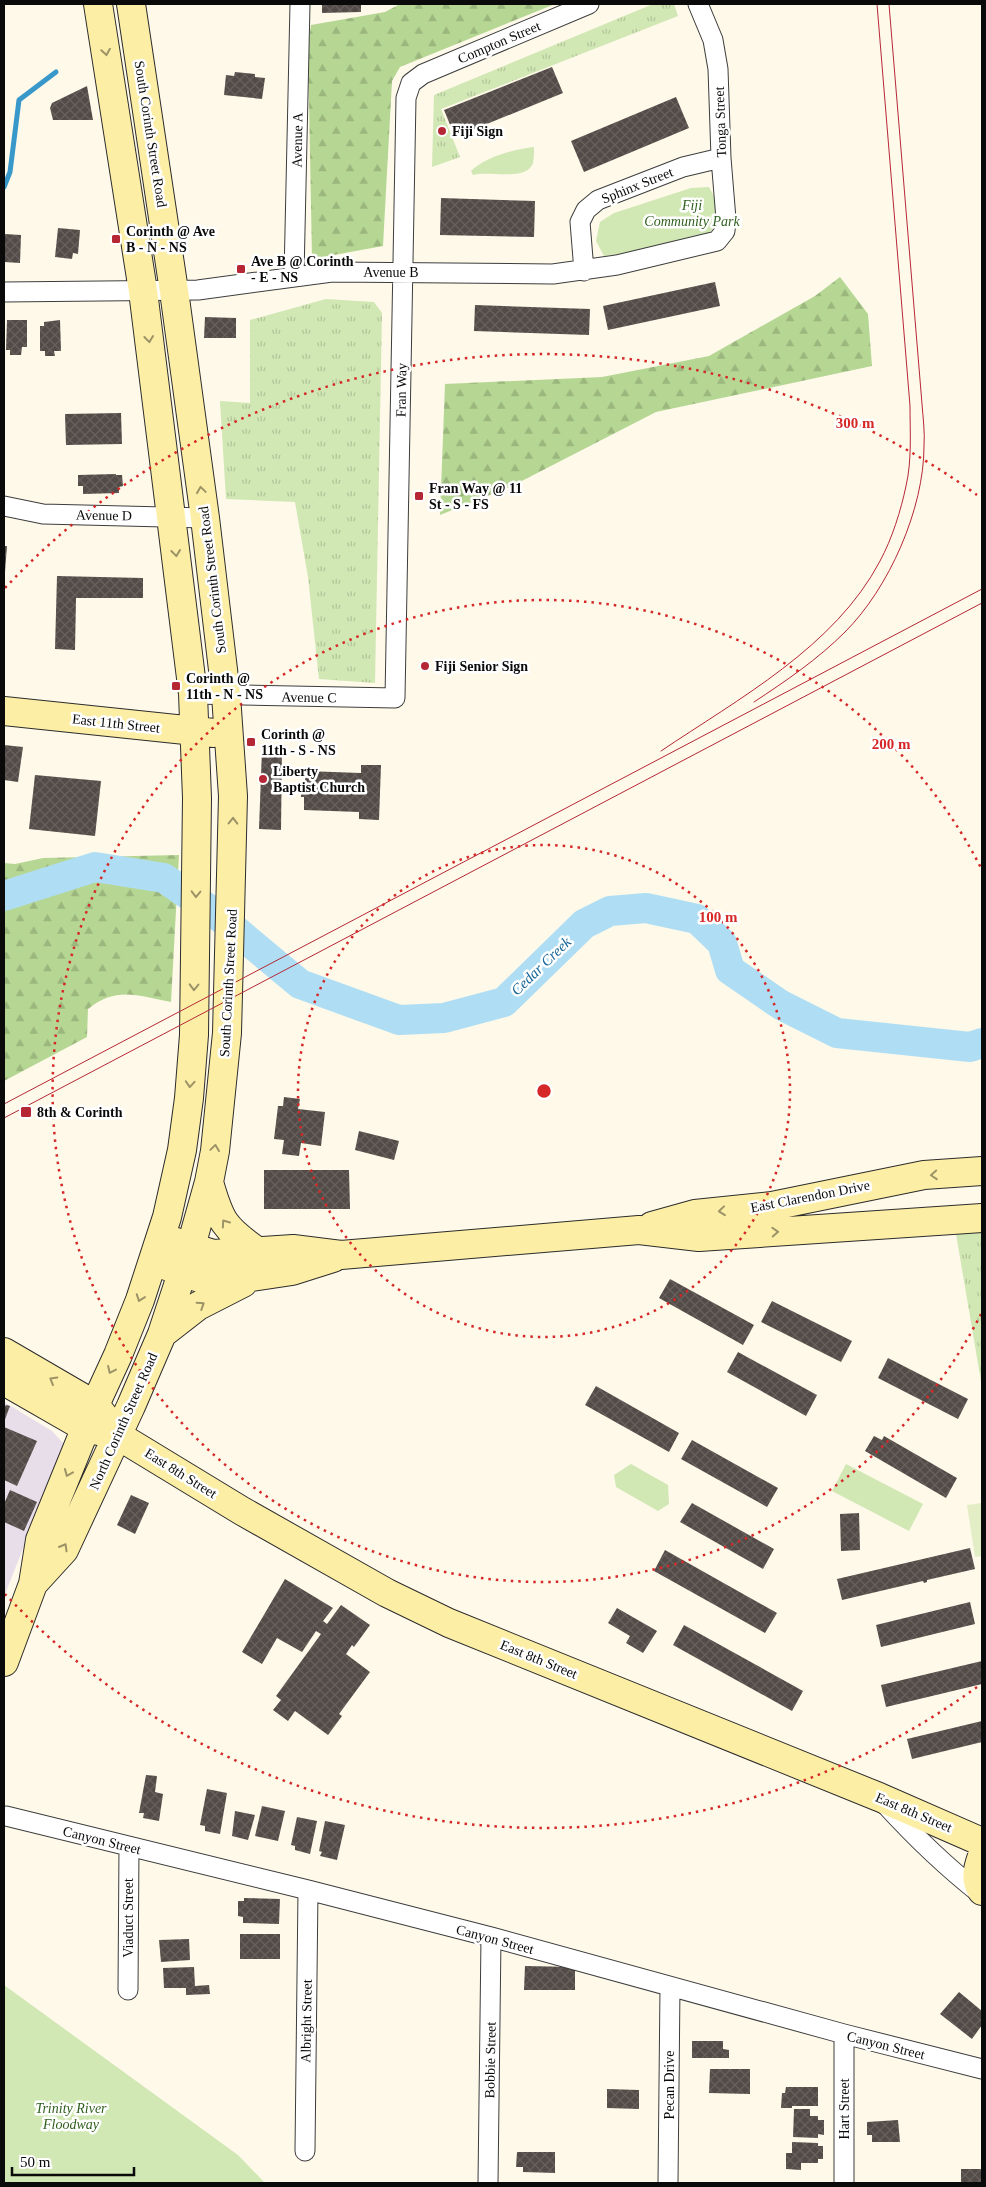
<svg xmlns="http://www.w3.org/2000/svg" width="986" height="2187" viewBox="0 0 986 2187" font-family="Georgia,serif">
  <defs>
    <pattern id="grass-tufts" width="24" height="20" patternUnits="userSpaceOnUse" patternTransform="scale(1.25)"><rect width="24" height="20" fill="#d1e7b4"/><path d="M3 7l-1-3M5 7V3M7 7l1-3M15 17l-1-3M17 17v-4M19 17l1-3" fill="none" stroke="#b2c599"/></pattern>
    <pattern id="forest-firs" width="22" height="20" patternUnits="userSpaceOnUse" patternTransform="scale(1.25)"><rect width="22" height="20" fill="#b6d794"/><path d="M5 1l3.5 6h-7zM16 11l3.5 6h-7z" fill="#9bb77e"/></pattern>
    <pattern id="building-cross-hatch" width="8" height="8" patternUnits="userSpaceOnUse" patternTransform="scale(1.25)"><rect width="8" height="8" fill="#534b47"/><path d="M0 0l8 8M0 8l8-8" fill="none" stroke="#67605d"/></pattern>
  </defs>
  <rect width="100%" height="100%" fill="#fef9e9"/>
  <path fill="#e8deea" d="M4,1402l48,29 12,13 -60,153z"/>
  <path fill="url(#grass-tufts)" d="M653,4h21l4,12 -237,93 19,48 -28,10 2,-72z
    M326,299l48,3 8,11 -7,370 -56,-4 -11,-102 -13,-75 -69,-3 -6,-98 30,2v-83z
    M982,1232v155l-26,-153z"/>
  <path fill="url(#forest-firs)" d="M400,4h155l-155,63 -8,14 -9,165 -71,13 -4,-211 3,-23 74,-13z
    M840,277l28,37 4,52 -216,46 -144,74 -72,29 5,-131 157,-7 107,-21 106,-60z
    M179,855l-8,147c-33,-6 -54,-16 -83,7l-1,28 -83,44v-218l11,1 28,-6z"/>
  <path fill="#d1e7b4" d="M534,147c0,5 0,12 -1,16 -6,19 -45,7 -60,12l-2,-4c14,-14 44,-22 63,-24z
    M709,187c7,12 15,30 3,43 -9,10 -92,25 -108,26l-8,-15 4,-19 14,-9 77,-25z
    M631,1464l37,21 1,19 -11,7 -42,-24 -2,-12z
    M846,1464l77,40 -14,27 -77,-40z
    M4,1985l234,170 27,28h-261z"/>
  <path fill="#e3eec6" d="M982,1503v53l-7,1 -8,-52z"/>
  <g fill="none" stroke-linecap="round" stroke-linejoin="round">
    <path stroke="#3898c9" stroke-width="5" d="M4,187l6,-15 9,-72 37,-28"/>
    <path stroke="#afdef4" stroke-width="30" d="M4,896l91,-29 69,11 52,36 84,70 99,36 45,-2 60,-16 80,-78 26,-13 36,-3 51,11 25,24 8,27 51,35 56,28 133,14 12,-4"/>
  </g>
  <path fill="url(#building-cross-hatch)" d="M322,4h39v8l-39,1z
    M552,67l11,26 -108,44 -11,-27z
    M235,72l20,2v3l10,1 -3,21 -38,-4 2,-20 8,1z
    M87,86l6,34h-40l-3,-12 2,-5z
    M676,97l13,31 -105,44 -13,-31z
    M441,198l94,3 -1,36 -94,-2z
    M58,228l22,2 -2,24 -5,-1 -1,6 -17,-2z
    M4,234l17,1 -1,28 -16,-1z
    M715,282l5,24 -112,24 -5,-24z
    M475,305l115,4 -1,26 -115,-4z
    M205,317l31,1v20h-32z
    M7,320h20v27h-5l-1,8h-11v-5h-4z
    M60,320l1,31h-7l1,5h-10v-5h-5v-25h4v-4z
    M121,413l1,31 -56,1 -1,-31z
    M116,474v1h6l1,11 -4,1v6l-36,1v-8h-5v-11z
    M4,546h3l-2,26h-1z
    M57,576l86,2v20h-67l-1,52 -20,-1z
    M4,745l19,2 -5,35 -14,-2z
    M262,749h20l-1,81 -22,-1z
    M361,765h20l-2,55 -20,-1v-7l-55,-2v-13h-3v-12h4v-14l56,2z
    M35,775l66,6 -6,55 -66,-7z
    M284,1097l16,2 -2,10 27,3 -4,34 -20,-3 -2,13 -17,-2 2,-14 -10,-1 4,-33h5z
    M359,1131l40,10 -5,19 -39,-10z
    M264,1170h85l1,39h-86z
    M670,1279l84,46 -11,20 -84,-47z
    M772,1301l80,40 -11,21 -80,-40z
    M738,1352l79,43 -11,21 -79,-44z
    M888,1358l80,41 -10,20 -80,-41z
    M596,1386l83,47 -10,19 -84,-47z
    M6,1405l4,1 -6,16v-14z
    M4,1427l33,14 -20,45 -13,-6z
    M874,1436l8,4 2,-4 73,42 -11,20 -81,-47z
    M692,1440l86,48 -11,19 -86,-48z
    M10,1490l27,12 -13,29 -20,-9v-18z
    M131,1495l18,8 -14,31 -18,-9z
    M692,1503l82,46 -11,20 -83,-47z
    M859,1513l1,37 -19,1 -1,-37z
    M970,1548l5,21 -48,11v2l-3,1 -1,-2 -81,19 -5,-21z
    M665,1550l112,63 -12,20 -111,-62z
    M285,1579l48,29 -10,13 4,3 14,-19 29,20 -16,22 -2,-2 -6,9 24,18 -31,42 3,2 -14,19 -33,-24 -7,10 -15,-11 8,-10 -5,-4 45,-62 -5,-3 -14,21 -25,-14 -15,26 -20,-12z
    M970,1602l5,22 -94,23 -5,-22z
    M617,1608l40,23 -14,22 -17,-10 4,-7 -22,-13z
    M684,1625l119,66 -11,20 -119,-66z
    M982,1661v23l-96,23 -5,-22z
    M982,1721v21l-70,17 -5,-20z
    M146,1775l11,1 -2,16 8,2 -4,27 -16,-3 1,-5h-5z
    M207,1789l20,4 -7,41 -15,-3v-5l-5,-1z
    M262,1806l23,5 -7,30 -23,-5z
    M235,1811l20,4 -7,25 -16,-4z
    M297,1817l20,4 -7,33 -15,-4v-4l-4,-1z
    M325,1821l20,4 -8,35 -17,-4 2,-4 -3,-1z
    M244,1898l36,1 -1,25 -36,-1v-6l-5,-1v-15h6z
    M240,1934h40v25h-40z
    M189,1939l1,21 -29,2 -2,-22z
    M525,1966l50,1v23h-51z
    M194,1967l1,19 14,-1 1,9 -24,1v-7h-22l-1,-20z
    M959,1992l23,19v14l-10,14 -32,-25z
    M692,2041h31v8l6,1v8h-37z
    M710,2069h40v25l-41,-1z
    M786,2087h32v19h-26v2h-11l1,-15h3z
    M607,2089l32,1v19l-32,-1z
    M794,2109h16v7h8v4h6v15l-6,-1v4l-25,-1z
    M898,2120l2,22h-28v-7h-5v-13z
    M792,2142l26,1v3h5v13h-5v4h-17v7l-15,-1v-16h6z
    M517,2152h38v21l-32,-1v-5h-7z
    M961,2169h21v14h-21z"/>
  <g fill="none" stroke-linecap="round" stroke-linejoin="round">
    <defs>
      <path id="street" d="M584,271l-4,-49 6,-12 12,-10 85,-33 38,-9
        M294,276l6,-272
        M4,292l194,-2 134,-18 221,2 64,-9 100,-24 8,-10 1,-12 -5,-61 -3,-89 -5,-29 -15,-36
        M4,506l39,8 162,4
        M193,694l202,4 11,-600 5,-15 12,-9 166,-70
        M884,1803c31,34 62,64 98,92
        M6,1816l302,74 183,47 353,97 138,35
        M128,1990l1,-144
        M305,2151l3,-261
        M488,2183l3,-246
        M668,2183l2,-196
        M844,2183v-149"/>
      <path id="secondary" d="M4,711l210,22
        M209,1182c11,39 15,46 48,69
        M652,1226l43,-12 77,-8 152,-31 58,-4
        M173,1241l40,13 80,-5 48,6 298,-25 60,7 283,-19
        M164,1265l41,15 11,2 76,-11 41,-13
        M162,1334l36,-28 45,-23
        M4,1352l91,53 11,14
        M4,1381l82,47 31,7 125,76 145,82 62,30 430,174 103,45
        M33,1584l31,-34 67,-144 31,-72 29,-88 18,-64 6,-31 12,-118 6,-237 -7,-101 -21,-177 -31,-227 -43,-287
        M4,1662l29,-78 7,-44 55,-135 23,-50 22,-55 27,-83 15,-67 7,-52 5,-63 3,-237 -4,-104 -50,-403 -45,-287
        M982,1856c-4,12 -8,22 0,35"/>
    </defs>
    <use href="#street" stroke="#3d3d3d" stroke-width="21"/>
    <use href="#secondary" stroke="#2c2c2c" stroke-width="30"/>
    <use href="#street" stroke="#fff" stroke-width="19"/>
    <use href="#secondary" stroke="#fdeea5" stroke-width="28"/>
    <path stroke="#b62736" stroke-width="1" d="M754,702c32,-21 64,-43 91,-70 44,-44 79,-123 79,-186 1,-14 -1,-28 -2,-42l-33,-400
      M661,751c77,-52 174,-104 219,-190 12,-22 21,-51 26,-75 6,-26 4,-54 4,-80l-33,-402
      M4,1104l978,-515
      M4,1118l978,-515"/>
  </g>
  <defs><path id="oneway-chevron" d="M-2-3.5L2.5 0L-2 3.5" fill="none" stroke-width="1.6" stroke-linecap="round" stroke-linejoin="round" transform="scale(1.25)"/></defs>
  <g stroke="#9c9367">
    <use href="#oneway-chevron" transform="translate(106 52) rotate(81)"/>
    <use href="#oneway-chevron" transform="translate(149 339) rotate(83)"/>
    <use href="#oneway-chevron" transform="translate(201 490) rotate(-98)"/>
    <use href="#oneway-chevron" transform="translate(176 553) rotate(83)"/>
    <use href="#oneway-chevron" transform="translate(233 821) rotate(-89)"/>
    <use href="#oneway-chevron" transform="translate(196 894) rotate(91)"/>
    <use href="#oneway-chevron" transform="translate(194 987) rotate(91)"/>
    <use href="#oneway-chevron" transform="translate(190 1084) rotate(94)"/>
    <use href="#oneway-chevron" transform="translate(215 1148) rotate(-82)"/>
    <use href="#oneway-chevron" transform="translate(934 1175) rotate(176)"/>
    <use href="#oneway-chevron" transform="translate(722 1211) rotate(174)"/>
    <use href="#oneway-chevron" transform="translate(225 1223) rotate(-125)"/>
    <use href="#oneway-chevron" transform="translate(775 1232) rotate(-3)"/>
    <use href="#oneway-chevron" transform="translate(140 1298) rotate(110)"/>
    <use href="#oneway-chevron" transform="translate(201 1305) rotate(-33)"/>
    <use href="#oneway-chevron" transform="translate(111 1370) rotate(115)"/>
    <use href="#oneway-chevron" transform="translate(53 1380) rotate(-150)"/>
    <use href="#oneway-chevron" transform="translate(68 1473) rotate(113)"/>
    <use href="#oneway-chevron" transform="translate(64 1547) rotate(-60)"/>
  </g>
  <g fill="none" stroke="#d62828" stroke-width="2.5" stroke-dasharray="2.5 5">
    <circle cx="544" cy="1091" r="246"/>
    <path d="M981 1314A491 491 0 1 1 981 868"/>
    <path d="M977 1687A737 737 0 0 1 5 1594M5 588A737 737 0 0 1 977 495"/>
  </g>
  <g fill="#b62736" stroke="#fff" stroke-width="2">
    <circle cx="442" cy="131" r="5"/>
    <rect x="111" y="234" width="10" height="10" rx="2.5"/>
    <rect x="236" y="264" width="10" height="10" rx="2.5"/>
    <rect x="414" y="491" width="10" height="10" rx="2.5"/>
    <circle cx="425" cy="666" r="5"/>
    <rect x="171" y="681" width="10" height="10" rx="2.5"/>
    <rect x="246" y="737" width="10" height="10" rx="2.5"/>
    <circle cx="263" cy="779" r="5"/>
    <rect x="20" y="1106" width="12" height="12" rx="2.5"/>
  </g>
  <g text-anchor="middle" stroke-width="5" stroke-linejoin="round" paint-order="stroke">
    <g font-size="14" fill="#0a0a0a" stroke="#fff">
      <text transform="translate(499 42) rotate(-23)" y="5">Compton Street</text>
      <text transform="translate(720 122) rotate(-92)" y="5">Tonga Street</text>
      <text transform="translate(151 134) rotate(81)" y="5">South Corinth Street Road</text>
      <text transform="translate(297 140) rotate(-89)" y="5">Avenue A</text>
      <text transform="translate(637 185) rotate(-22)" y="5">Sphinx Street</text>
      <text x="391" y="277">Avenue B</text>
      <text transform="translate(401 390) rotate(-89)" y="5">Fran Way</text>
      <text transform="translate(104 515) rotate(1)" y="5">Avenue D</text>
      <text transform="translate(212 580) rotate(-97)" y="5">South Corinth Street Road</text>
      <text transform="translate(309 697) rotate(1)" y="5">Avenue C</text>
      <text transform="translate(116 723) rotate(6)" y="5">East 11th Street</text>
      <text transform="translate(228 983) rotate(-87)" y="5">South Corinth Street Road</text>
      <text transform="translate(810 1196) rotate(-11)" y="5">East Clarendon Drive</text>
      <text transform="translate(123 1421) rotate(-66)" y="5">North Corinth Street Road</text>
      <text transform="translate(181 1473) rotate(32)" y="5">East 8th Street</text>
      <text transform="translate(539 1659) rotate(22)" y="5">East 8th Street</text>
      <text transform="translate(914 1812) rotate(23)" y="5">East 8th Street</text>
      <text transform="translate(102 1840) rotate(14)" y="5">Canyon Street</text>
      <text transform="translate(128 1918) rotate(-90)" y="5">Viaduct Street</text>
      <text transform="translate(495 1939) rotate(15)" y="5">Canyon Street</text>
      <text transform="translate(306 2021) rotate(-89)" y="5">Albright Street</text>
      <text transform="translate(886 2045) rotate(14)" y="5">Canyon Street</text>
      <text transform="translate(490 2060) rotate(-89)" y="5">Bobbie Street</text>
      <text transform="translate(669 2085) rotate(-90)" y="5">Pecan Drive</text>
      <text transform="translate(844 2109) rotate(-90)" y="5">Hart Street</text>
    </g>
    <g font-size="14" font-weight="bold" fill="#0a0a0a" stroke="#fff" text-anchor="start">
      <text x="452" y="136">Fiji Sign</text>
      <text x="126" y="236">Corinth @ Ave<tspan x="126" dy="16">B - N - NS</tspan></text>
      <text x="251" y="266">Ave B @ Corinth<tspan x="251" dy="16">- E - NS</tspan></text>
      <text x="429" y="493">Fran Way @ 11<tspan x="429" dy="16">St - S - FS</tspan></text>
      <text x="435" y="671">Fiji Senior Sign</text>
      <text x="186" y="683">Corinth @<tspan x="186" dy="16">11th - N - NS</tspan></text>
      <text x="261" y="739">Corinth @<tspan x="261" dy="16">11th - S - NS</tspan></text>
      <text x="273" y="776">Liberty<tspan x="273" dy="16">Baptist Church</tspan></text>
      <text x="37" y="1117">8th &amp; Corinth</text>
    </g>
    <g font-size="14" font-style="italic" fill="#2f5f1e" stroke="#fff">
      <text x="692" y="210">Fiji<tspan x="692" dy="16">Community Park</tspan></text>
      <text x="71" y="2113">Trinity River<tspan x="71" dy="16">Floodway</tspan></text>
    </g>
    <g font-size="15" font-style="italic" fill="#186798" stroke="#fff">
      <text transform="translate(541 966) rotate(-44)" y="5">Cedar Creek</text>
    </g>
  </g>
  <circle cx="544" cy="1091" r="8" fill="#d62828" stroke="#fff" stroke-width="2.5"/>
  <g font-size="15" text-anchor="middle" font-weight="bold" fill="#d62828" stroke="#fff" stroke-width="5" stroke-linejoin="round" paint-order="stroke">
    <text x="855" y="428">300 m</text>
    <text x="891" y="749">200 m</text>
    <text x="718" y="922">100 m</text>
  </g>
  <rect width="986" height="2187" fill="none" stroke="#0a0a0a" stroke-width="10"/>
  <path d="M12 2167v8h122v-8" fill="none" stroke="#0a0a0a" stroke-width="2.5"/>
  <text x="20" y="2167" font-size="15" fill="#0a0a0a" stroke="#ffffff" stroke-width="4" paint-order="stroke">50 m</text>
</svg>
